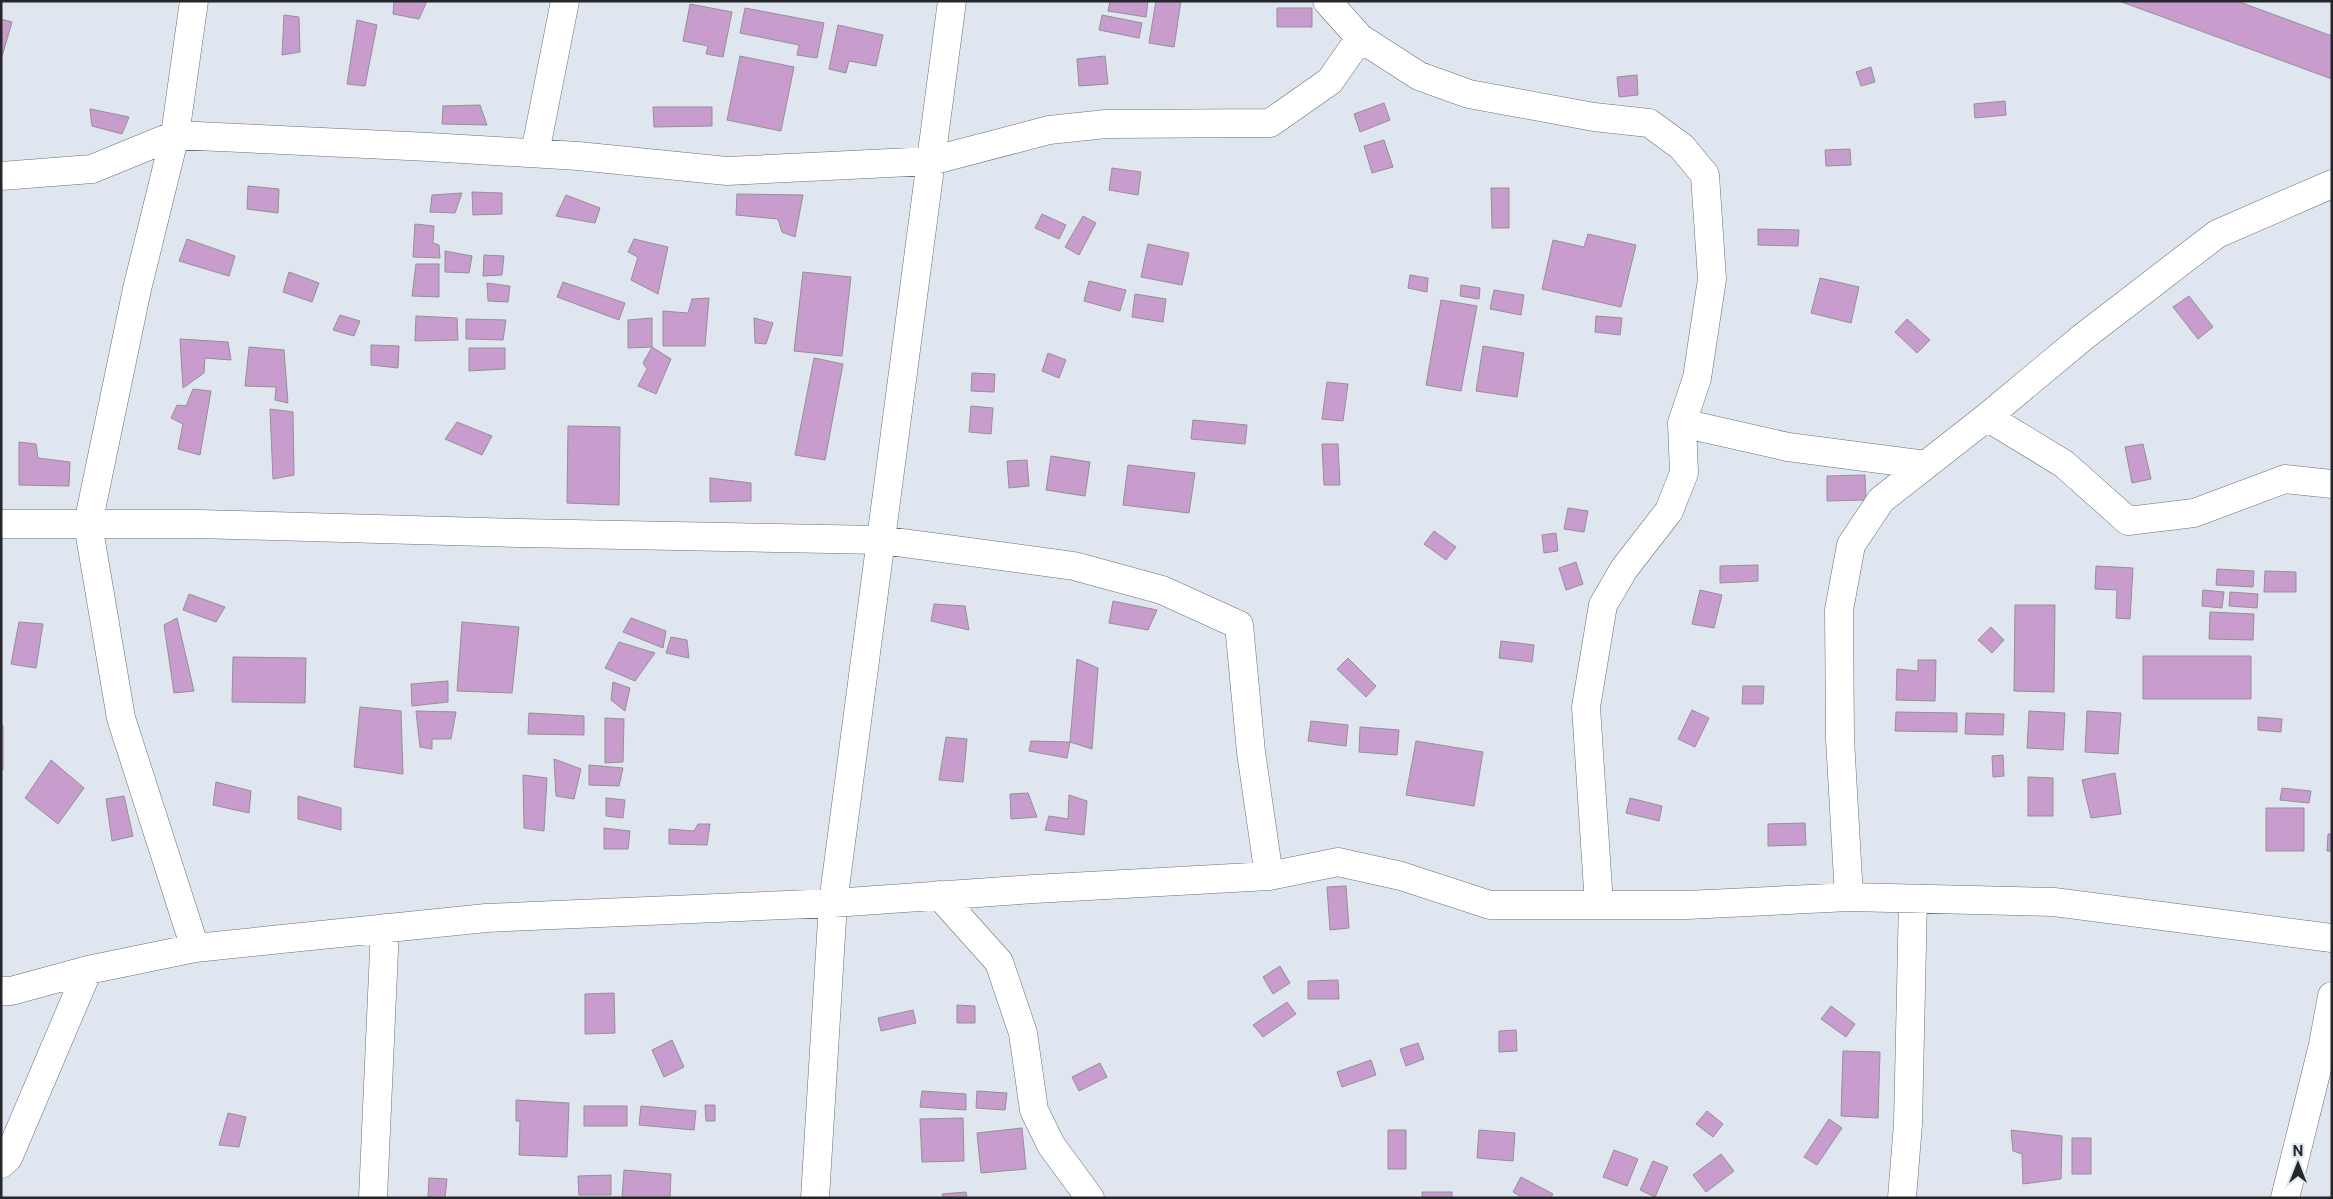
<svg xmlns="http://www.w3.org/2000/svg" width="2333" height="1199" viewBox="0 0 2333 1199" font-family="'Public Sans',sans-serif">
  <rect width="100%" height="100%" fill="#e0e6ef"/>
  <path fill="#c89dcd" stroke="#958f96" d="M394,1h33l-8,18 -26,-5z
    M1110,1h38l-2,16 -38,-6z
    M1156,1h25l-7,46 -25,-4z
    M2119,1h118l95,35v43z
    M690,4l42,8 -9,45 -17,-3 2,-8 -25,-5z
    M745,8l79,15 -7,35 -20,-3 2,-10 -59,-12z
    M1277,8h35v19h-35z
    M284,15l15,2 1,35 -18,3z
    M1102,15l40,8 -3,15 -40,-8z
    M1,19l11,3 -11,38z
    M357,20l20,5 -12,61 -18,-2z
    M838,25l45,10 -7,31 -27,-5 -3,12 -17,-4z
    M740,56l54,11 -13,64 -54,-11z
    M1105,56l3,28 -29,2 -2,-27z
    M1871,67l4,15 -14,4 -5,-14z
    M1637,75l1,20 -19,2 -2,-20z
    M2005,101l1,14 -31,3 -1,-14z
    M1384,103l6,17 -30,12 -6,-18z
    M480,105l7,20 -45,-1 1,-18z
    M653,107h59v19l-58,1z
    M90,109l39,8 -7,17 -30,-8z
    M1384,140l9,27 -21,6 -8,-27z
    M1850,149l1,16 -25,1 -1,-16z
    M1112,168l29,4 -3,23 -29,-5z
    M248,186l31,3 -1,24 -31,-4z
    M1491,188h18v40h-17z
    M472,192l30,1v21l-29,1z
    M462,193l-7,20 -25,-1 2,-17z
    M737,194l66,1 -8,42 -13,-5 -4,-13 -42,-4z
    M566,195l34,13 -5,15 -39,-7z
    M1042,214l24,11 -7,14 -24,-11z
    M1083,216l13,7 -17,32 -14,-8z
    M415,224l19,2 -1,17 6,2 1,13 -27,-1z
    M1758,229l41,1 -1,16 -40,-1z
    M1588,234l48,11 -15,62 -79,-18 11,-49 31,7z
    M187,239l48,17 -6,20 -50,-15z
    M634,239l34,8 -10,47 -27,-14 7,-23 -10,-5z
    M1148,244l41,9 -7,32 -41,-8z
    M445,251l27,5 -3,17 -24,-1z
    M484,255l20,1 -2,19 -19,1z
    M416,264h23v33l-27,-1z
    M289,272l30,11 -7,19 -29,-10z
    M803,272l48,5 -9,79 -48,-5z
    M1410,275l18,3 -1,14 -19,-4z
    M1820,278l39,9 -8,36 -40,-10z
    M1089,281l37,9 -6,21 -36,-10z
    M563,282l62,21 -6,17 -62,-23z
    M487,283l23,3 -2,16 -20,-1z
    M1461,285l19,3 -1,11 -19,-3z
    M1494,290l30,5 -3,20 -31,-6z
    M1135,294l31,5 -3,23 -31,-5z
    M2189,296l24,31 -15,12 -25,-32z
    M709,298l-4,48h-42v-35l25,2 4,-14z
    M1441,300l36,6 -16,85 -35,-6z
    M340,315l20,6 -6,15 -21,-6z
    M416,316l41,2 1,22 -43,1z
    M1596,316l26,2 -2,17 -25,-3z
    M652,318v29l-24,1v-28z
    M754,318l19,5 -7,21 -11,-1z
    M466,319l40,1 -3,20 -37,-1z
    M1907,319l23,21 -13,13 -22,-21z
    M180,339l48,3 3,18 -26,-2 -1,15 -21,15z
    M371,345l28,1 -1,22 -27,-3z
    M1483,346l41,7 -7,44 -41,-6z
    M249,347l35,3 4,53 -13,-3 1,-13 -31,-1z
    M652,347l19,12 -15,35 -18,-8 9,-17 -4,-6z
    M469,348h36v21l-36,2z
    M1048,353l18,7 -7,18 -17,-7z
    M814,358l29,6 -18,96 -30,-5z
    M972,373l23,1 -1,18 -23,-1z
    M1327,382l21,2 -5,37 -21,-2z
    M193,389l18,2 -11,64 -22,-6 5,-25 -12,-6 6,-13 9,1z
    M971,406l22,2 -2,26 -22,-2z
    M270,409l23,3 1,63 -21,4z
    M1193,420l54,5 -2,19 -54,-5z
    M457,422l35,14 -10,19 -37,-16z
    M568,426l52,1 -1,78 -52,-2z
    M19,442l17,2 2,14 32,4 -1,24 -50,-1z
    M1322,444h16l2,41h-16z
    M2143,444l8,35 -19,4 -7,-36z
    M1051,456l39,6 -5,34 -39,-6z
    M1027,460l2,26 -20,2 -2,-27z
    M1128,465l67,8 -6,40 -66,-8z
    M1865,475l1,25 -39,1v-25z
    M710,478l41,5v18l-41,1z
    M1568,508l20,3 -4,21 -20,-3z
    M1434,531l22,16 -10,13 -22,-16z
    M1556,533l2,18 -14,2 -2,-18z
    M1576,562l7,22 -17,6 -7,-22z
    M1758,565v16l-38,2v-17z
    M2096,566l37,2 -3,51 -14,-1 1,-28 -22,-1z
    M2217,569l37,2 -1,16 -37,-2z
    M2265,571l31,1v20h-32z
    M1700,590l22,5 -8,33 -22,-4z
    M2203,590l21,2 -2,16 -20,-2z
    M2230,592l28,2 -1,14 -28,-2z
    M189,594l36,13 -9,15 -33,-12z
    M1113,601l44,9 -9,20 -39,-7z
    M934,604l31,2 4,24 -38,-9z
    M2015,605h40l-1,87 -40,-1z
    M2210,612l44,2 -1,26 -44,-1z
    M177,618l17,73 -20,2 -10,-68z
    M631,618l35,13 -3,17 -40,-16z
    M19,622l24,2 -7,44 -25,-4z
    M462,622l57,5 -7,66 -55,-2z
    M1991,627l13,13 -12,13 -14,-13z
    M671,637l16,3 2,18 -23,-5z
    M1501,641l33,4 -2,17 -33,-4z
    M619,642l36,11 -20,28 -30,-13z
    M2143,656h108v43h-108z
    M233,657l73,1 -1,45 -73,-1z
    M1348,658l28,28 -10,11 -29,-28z
    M1077,659l21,9 -6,81 -22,-7z
    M1918,660h18l-1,41 -39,-1 1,-31 21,2z
    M448,681v21l-36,4 -1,-22z
    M613,682l17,6 -5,23 -14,-11z
    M1743,686h21l-1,18h-21z
    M360,707l41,4 2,63 -49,-7z
    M1692,710l17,8 -14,29 -17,-8z
    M416,711l40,1 -5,27h-19v10l-12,-2z
    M2029,711l36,2 -2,37 -36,-2z
    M2087,711l34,2 -3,41 -33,-2z
    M1896,712l61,1v19l-62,-1z
    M529,713l55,3v19l-56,-1z
    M1966,713l38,1 -1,21 -38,-1z
    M2258,717l24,2 -1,13 -23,-2z
    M605,718l19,1 -1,43 -18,1z
    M1311,721l37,4 -2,21 -38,-5z
    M3,725v45h-2v-44z
    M1360,727l39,3 -2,25 -38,-3z
    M946,737l21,2 -4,43 -24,-2z
    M1031,741l39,1 -3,16 -38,-7z
    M1416,741l67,11 -9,54 -68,-11z
    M2003,755l1,21 -11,1 -1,-21z
    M554,759l27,10 -7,30 -18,-3z
    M51,760l33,28 -26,36 -33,-26z
    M589,765l34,3 -4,18 -30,-1z
    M2115,773l6,41 -30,4 -9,-38z
    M523,775l24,3 -3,53 -20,-3z
    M2028,777l25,1v38h-25z
    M216,782l35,9 -2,22 -36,-8z
    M2282,788l29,3 -2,12 -29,-3z
    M1028,793l9,24 -26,2 -1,-25z
    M1069,795l18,6 -3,34 -39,-5 4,-14 19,3z
    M124,796l9,40 -21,5 -6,-42z
    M298,796l43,12v22l-43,-11z
    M606,798l19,2 -2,18 -17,-2z
    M1630,798l32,8 -3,15 -33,-8z
    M2266,808h38v43h-38z
    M1805,823l1,22 -38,1v-22z
    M698,824h12l-3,21 -38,-1v-15l25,2z
    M604,828l26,3 -2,18h-24z
    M2328,834h4v17h-5z
    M1346,886l3,42 -19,2 -3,-43z
    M1280,966l10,17 -17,11 -10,-17z
    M1338,980l1,19h-31v-18z
    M614,993l1,40 -30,1v-40z
    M1287,1002l9,12 -33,23 -10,-12z
    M957,1005l18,1v17h-18z
    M1831,1006l24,18 -9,13 -25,-18z
    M913,1010l3,13 -35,8 -3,-13z
    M1516,1030l1,21 -18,1v-21z
    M672,1040l12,27 -20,10 -12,-27z
    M1418,1043l6,16 -18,7 -6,-17z
    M1843,1051l37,1 -2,66 -37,-2z
    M1371,1060l5,15 -34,12 -5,-15z
    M1100,1063l7,14 -28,14 -7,-14z
    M922,1091l44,3v16l-46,-3z
    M977,1091l30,2 -2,17 -29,-2z
    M516,1100l53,3 -2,54 -48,-2 1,-34h-4z
    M705,1105h10v16h-9z
    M584,1106h43v20h-43z
    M641,1106l55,5 -2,19 -55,-5z
    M1707,1111l16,13 -10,13 -17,-13z
    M228,1113l18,4 -7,30 -20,-2z
    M963,1118l1,43 -42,1 -2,-43z
    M1829,1119l13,9 -25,37 -13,-8z
    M1022,1128l4,41 -45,4 -4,-40z
    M1388,1130h18v39h-18z
    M1479,1130l36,3 -2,28 -36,-3z
    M2011,1130l51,6 -1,43 -38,5 -1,-30 -9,-3z
    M2072,1138h19v36h-19z
    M1614,1150l24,9 -11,27 -24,-9z
    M1721,1154l13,17 -28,21 -13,-17z
    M1653,1161l15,6 -13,30 -15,-7z
    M624,1170l47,4 -1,24h-48z
    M611,1175v20h-32l-1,-19z
    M1521,1177l32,17 -3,4h-27l-10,-6z
    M429,1178l18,1 -2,19 -17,-1z
    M966,1192l1,6h-24l-1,-4z
    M1422,1192h30v6h-30z"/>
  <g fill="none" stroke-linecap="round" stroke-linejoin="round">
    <defs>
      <path id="street" d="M194,1l-19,134 -38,154 -49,235 33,194 74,230
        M1327,1l33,37 59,38 50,18 125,23 55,6 33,24 23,28 7,104 -15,99 -15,45 2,50 -15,38 -45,58 -21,36 -17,102 13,198
        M535,153l30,-152
        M1,176l91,-7 83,-34 254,12 149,9 149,15 204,-10 118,-31 57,-6 164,-1 60,-42 30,-43
        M1987,417l77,47 64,57 66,-8 91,-34 47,5
        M1682,423l106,24 138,18
        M1,524h197l322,9 361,7 193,26 88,24 77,35 12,127 18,124
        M939,895l60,67 24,71 11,77 17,35 39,53
        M1849,897l-9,-158 -1,-129 12,-65 30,-45 106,-83 96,-80 134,-103 115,-50
        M1,991h10l77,-21 107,-22 291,-30 347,-15 201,-14 235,-13 69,-14 63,14 89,29h197l162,-8 205,5 278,36
        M1,1164l7,-6 80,-188
        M373,1198l12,-270
        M815,1198l18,-295 119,-902
        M1902,1198l6,-74 5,-225
        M2285,1198l38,-153 9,-49"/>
    </defs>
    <use href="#street" stroke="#6a6f76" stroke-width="29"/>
    <use href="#street" stroke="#fff" stroke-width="28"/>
  </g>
  <rect width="2333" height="1199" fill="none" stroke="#242629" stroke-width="5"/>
  <g transform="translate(2298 1164)" stroke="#e0e6ef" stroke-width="4" paint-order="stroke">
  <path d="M0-4L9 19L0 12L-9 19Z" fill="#242629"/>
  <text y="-8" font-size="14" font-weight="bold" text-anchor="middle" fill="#242629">N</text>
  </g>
</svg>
